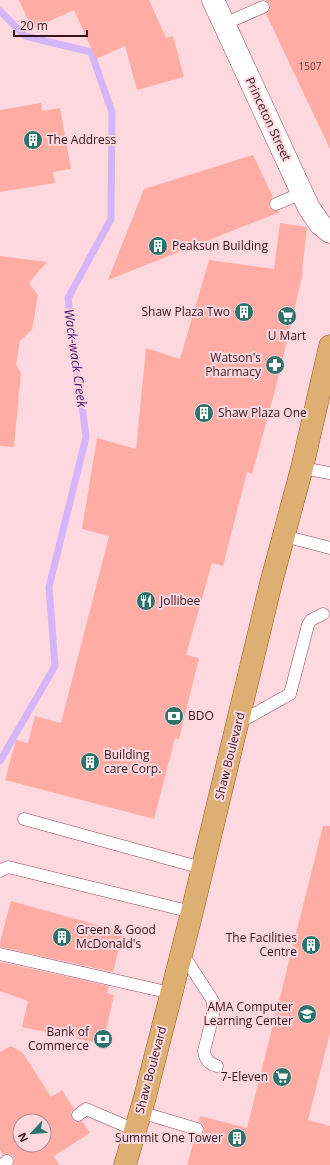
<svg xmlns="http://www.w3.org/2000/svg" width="330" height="1165" viewBox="0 0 330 1165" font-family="'Open Sans',sans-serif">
  <rect width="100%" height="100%" fill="#fed8df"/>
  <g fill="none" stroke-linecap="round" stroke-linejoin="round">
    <path stroke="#d4b5f7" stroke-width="7" d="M0,11l25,25 66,16 21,60 -1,107 -43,79 18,139 -37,150 6,79 -55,95"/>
  </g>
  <path fill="#ffada4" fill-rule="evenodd" d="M19,0h130l17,38 7,-2 11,41 -47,13 -12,-44 -29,13 -22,-49 -42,19z
    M265,0h65v149l-64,-135 3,-3 1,-4v-3z
    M41,103l1,8 18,-3 11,61 -18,3 2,11 -55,9v-82z
    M253,155l20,42 -4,6v4l3,3 7,1 1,1 -172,68 36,-91z
    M280,223l27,4 -5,45 1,1 -27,114 -24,87 -5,-2 -24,94 -11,-3 -26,92 13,3 -20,81 -4,-1 -21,81 -149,-39 11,-40 12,3 7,-27 26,7 48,-187 -27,-7 15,-91 39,11 10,-101 34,11 29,-99 65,9z
    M0,256l47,6 -18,21 9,12 -6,35 -12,11 -4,23 5,9 -7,74 -14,-1z
    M323,826h7v207l-22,87 22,6v39h-143l8,-29 7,-1 2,-4 -1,-7 -4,-2 1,-6 47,12z
    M11,901l112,31 -10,40 -113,-25v-5z
    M0,962l109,24 -2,7 7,2 -11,49 -81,-17 6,-26 -28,-10z
    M11,1046l12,7 28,44 11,-7 12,19 -3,3 1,7 3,3 7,-1 8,12 -36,23 5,9h-46l1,-5 -1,-4 -4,-2 -6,1 -3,-5v-98zM20,1121h24v24h-24z"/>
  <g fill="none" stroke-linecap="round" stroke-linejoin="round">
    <defs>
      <path id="service" d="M224,24l39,-17
        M276,204l26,-11
        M302,468l28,5
        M284,536l46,12
        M238,723l52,-29 18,-69 3,-5 12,-6
        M24,819l178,49
        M0,871l8,-4 184,45
        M182,953l31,48v14l-9,36c1,8 5,13 13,15
        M0,954l171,39
        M140,1112l57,17
        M78,1115l8,-6 49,21
        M2,1165l5,-4"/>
      <path id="minor" d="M213,0l96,208 11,16 10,8"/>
      <path id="primary" d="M125,1165l20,-68 47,-185 79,-329 31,-115 28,-122"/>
    </defs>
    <use href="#service" stroke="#97485c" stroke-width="13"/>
    <use href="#minor" stroke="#97485c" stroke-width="23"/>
    <use href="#primary" stroke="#935618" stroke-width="23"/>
    <use href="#service" stroke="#fff" stroke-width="12"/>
    <use href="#minor" stroke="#fff" stroke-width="22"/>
    <use href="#primary" stroke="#ddaf73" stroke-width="22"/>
  </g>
  <defs>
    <symbol id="building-disc" viewBox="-11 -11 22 22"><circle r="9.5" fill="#2b736b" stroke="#fed8df"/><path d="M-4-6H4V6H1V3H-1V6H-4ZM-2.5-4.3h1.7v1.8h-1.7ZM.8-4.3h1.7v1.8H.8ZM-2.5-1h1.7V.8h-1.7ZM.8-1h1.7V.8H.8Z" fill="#fff"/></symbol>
    <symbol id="supermarket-disc" viewBox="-11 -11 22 22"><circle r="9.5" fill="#2b736b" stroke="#fed8df"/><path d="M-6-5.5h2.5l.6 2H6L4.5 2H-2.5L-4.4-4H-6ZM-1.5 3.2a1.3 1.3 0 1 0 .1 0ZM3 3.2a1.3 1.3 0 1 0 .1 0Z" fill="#fff"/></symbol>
    <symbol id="pharmacy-disc" viewBox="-11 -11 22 22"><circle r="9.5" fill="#2b736b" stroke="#fed8df"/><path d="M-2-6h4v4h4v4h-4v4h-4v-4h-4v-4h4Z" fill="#fff"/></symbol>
    <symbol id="restaurant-disc" viewBox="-11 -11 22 22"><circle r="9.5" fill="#2b736b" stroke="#fed8df"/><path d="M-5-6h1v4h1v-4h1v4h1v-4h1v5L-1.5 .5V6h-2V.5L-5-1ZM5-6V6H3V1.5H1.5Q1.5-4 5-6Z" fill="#fff"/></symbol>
    <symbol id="bank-disc" viewBox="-11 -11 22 22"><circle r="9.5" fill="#2b736b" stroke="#fed8df"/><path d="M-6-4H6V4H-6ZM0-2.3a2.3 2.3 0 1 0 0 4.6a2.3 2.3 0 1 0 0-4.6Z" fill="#fff"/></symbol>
    <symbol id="university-disc" viewBox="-11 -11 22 22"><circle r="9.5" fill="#2b736b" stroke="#fed8df"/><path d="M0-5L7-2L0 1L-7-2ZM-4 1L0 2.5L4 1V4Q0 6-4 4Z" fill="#fff"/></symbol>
  </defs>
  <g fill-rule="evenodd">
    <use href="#building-disc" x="22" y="129" width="22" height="22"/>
    <use href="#building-disc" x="147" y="235" width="22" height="22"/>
    <use href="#building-disc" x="233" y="301" width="22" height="22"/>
    <use href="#supermarket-disc" x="276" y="305" width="22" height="22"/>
    <use href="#pharmacy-disc" x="264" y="354" width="22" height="22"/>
    <use href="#building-disc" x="193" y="402" width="22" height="22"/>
    <use href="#restaurant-disc" x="135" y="590" width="22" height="22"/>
    <use href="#bank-disc" x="163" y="705" width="22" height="22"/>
    <use href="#building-disc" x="79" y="751" width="22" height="22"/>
    <use href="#building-disc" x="51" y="926" width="22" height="22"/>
    <use href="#building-disc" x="300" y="934" width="22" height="22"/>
    <use href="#university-disc" x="296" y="1003" width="22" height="22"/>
    <use href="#bank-disc" x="92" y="1028" width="22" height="22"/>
    <use href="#supermarket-disc" x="271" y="1066" width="22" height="22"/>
    <use href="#building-disc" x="226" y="1127" width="22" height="22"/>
  </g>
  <g text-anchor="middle" stroke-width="4" stroke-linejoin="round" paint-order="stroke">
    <g font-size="10" fill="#683a3f">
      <text x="310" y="70">1507</text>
    </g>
    <g font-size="12" fill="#35141d" stroke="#fed8df">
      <text transform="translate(268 119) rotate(65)" y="4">Princeton Street</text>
      <text transform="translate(230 756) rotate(-76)" y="4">Shaw Boulevard</text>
      <text transform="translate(151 1070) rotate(-75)" y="4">Shaw Boulevard</text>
    </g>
    <g font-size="12" fill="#35141d" stroke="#fed8df" text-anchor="start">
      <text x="47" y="144">The Address</text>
      <text x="172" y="250">Peaksun Building</text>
      <text x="230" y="316" text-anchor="end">Shaw Plaza Two</text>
      <text x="287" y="340" text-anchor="middle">U Mart</text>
      <text x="261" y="362" text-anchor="end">Watson's<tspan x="261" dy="14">Pharmacy</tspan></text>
      <text x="218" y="417">Shaw Plaza One</text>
      <text x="160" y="605">Jollibee</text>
      <text x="188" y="720">BDO</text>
      <text x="104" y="759">Building<tspan x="104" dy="14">care Corp.</tspan></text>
      <text x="76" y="934">Green &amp; Good<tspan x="76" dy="14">McDonald's</tspan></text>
      <text x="297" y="942" text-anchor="end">The Facilities<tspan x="297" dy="14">Centre</tspan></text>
      <text x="293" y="1011" text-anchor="end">AMA Computer<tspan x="293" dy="14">Learning Center</tspan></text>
      <text x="89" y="1036" text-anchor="end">Bank of<tspan x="89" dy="14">Commerce</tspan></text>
      <text x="268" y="1081" text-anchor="end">7-Eleven</text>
      <text x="223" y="1142" text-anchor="end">Summit One Tower</text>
    </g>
    <g font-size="13" font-style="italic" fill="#4b1272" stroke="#fed8df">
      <text transform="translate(76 358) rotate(82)" y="5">Wack-wack Creek</text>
    </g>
  </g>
  <g transform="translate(32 1133) rotate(244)"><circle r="19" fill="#fed8df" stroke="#ae8a91"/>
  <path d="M0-3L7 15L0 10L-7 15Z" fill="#2b736b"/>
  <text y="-6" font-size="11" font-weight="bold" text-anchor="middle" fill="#35141d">N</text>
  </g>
  <path d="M14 30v6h73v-6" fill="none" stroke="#35141d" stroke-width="2"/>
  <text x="20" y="30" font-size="12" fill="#35141d" stroke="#fed8df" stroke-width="3" paint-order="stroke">20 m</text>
</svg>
